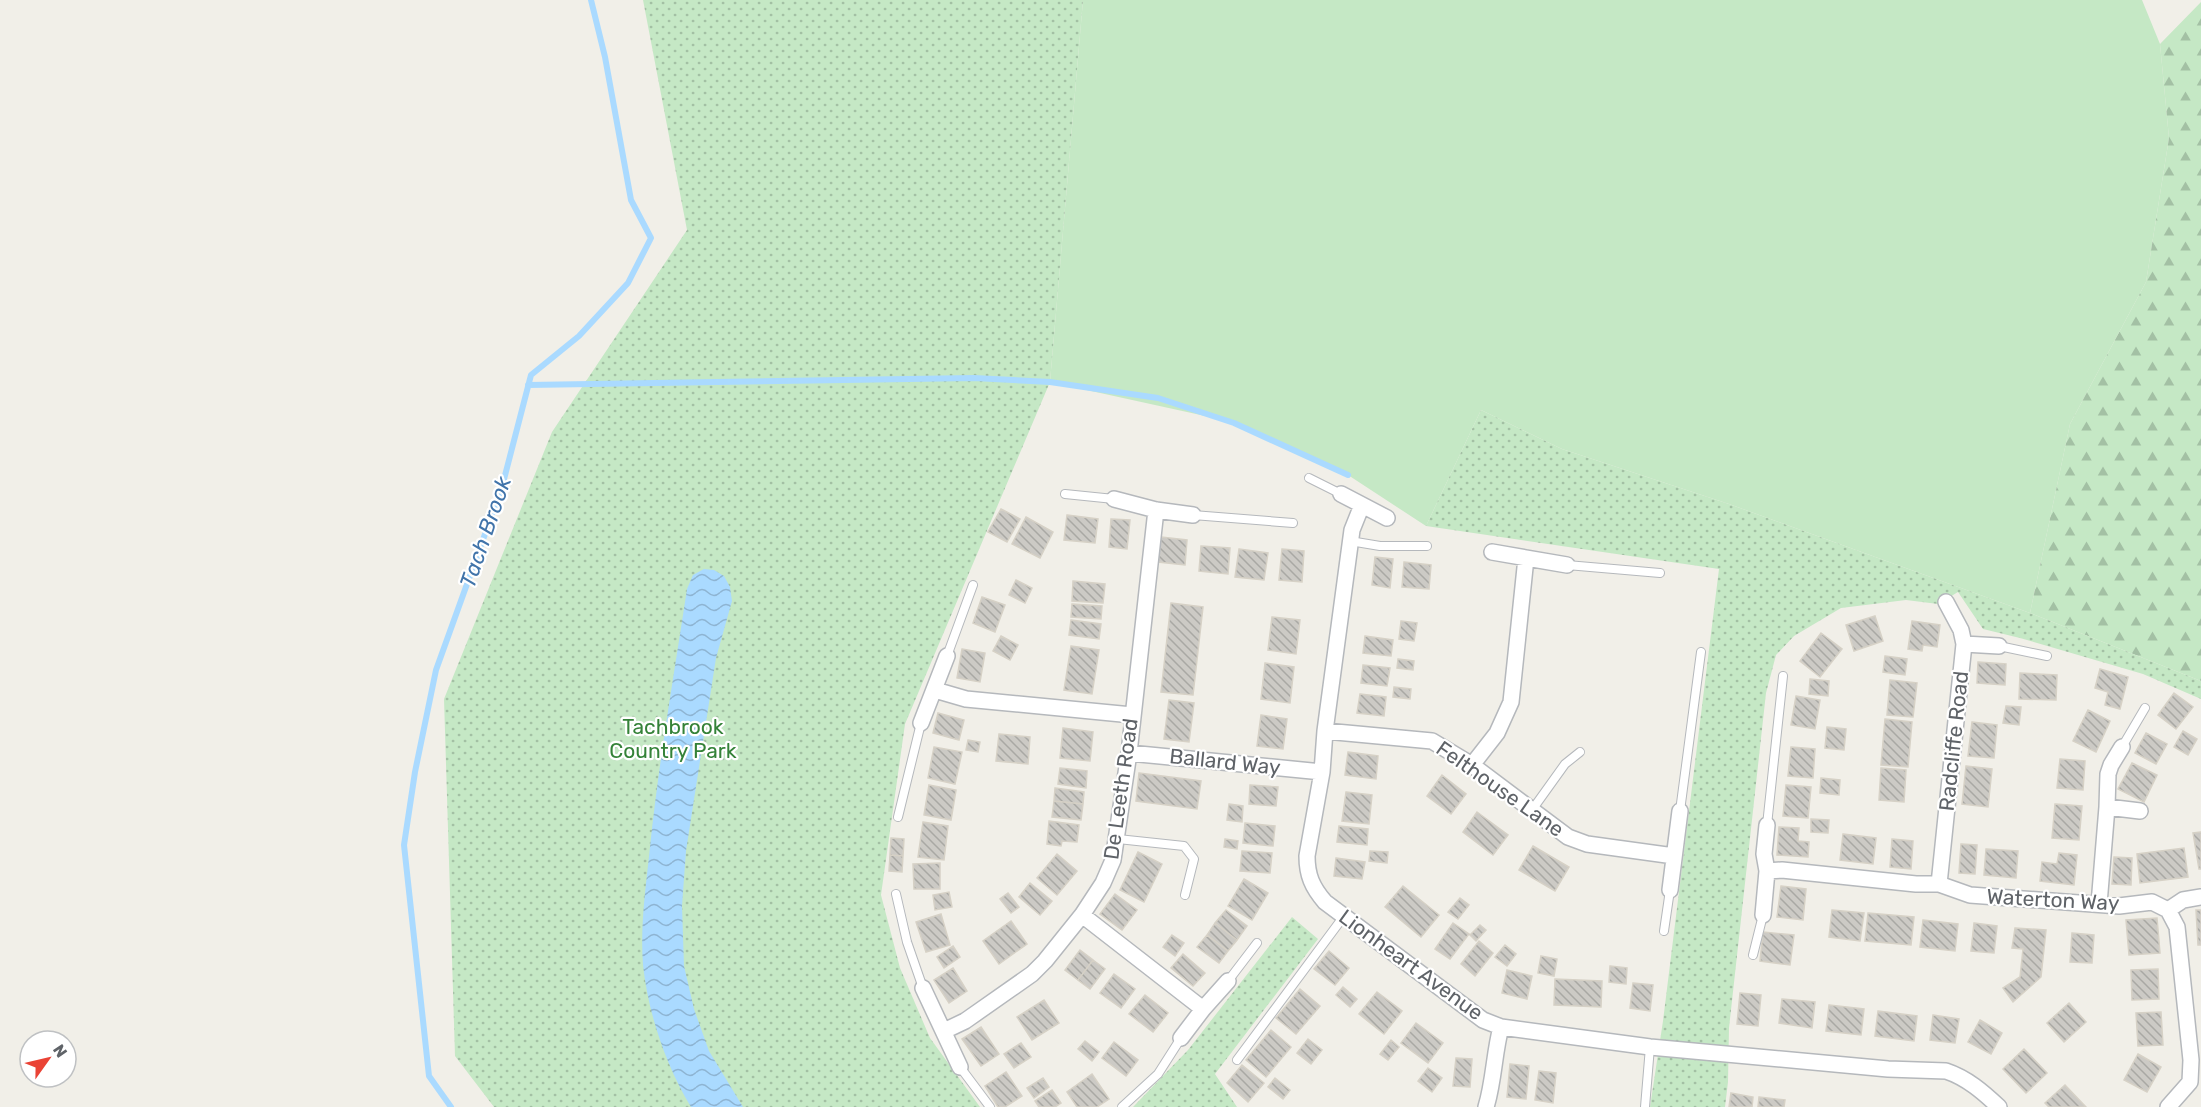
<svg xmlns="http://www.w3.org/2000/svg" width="2201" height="1107" viewBox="0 0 2201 1107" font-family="Rubik,sans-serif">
  <defs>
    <pattern id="forest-firs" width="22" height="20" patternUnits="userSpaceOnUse" patternTransform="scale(1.5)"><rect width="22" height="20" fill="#c5e8c5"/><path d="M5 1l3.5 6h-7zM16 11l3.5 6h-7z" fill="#a3c0a4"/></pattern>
    <pattern id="park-dots" width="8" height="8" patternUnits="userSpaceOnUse" patternTransform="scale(1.5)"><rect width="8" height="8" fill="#c5e8c5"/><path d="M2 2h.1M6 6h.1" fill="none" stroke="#a3c0a4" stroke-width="1.8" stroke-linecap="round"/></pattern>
    <pattern id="water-waves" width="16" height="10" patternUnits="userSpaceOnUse" patternTransform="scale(1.5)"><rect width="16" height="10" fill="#aadaff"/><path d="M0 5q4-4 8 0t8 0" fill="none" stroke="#8eb4d2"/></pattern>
    <pattern id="building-back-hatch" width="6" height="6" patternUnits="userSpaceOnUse" patternTransform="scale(1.5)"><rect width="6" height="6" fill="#cccac5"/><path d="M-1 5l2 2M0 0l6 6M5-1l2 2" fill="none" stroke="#a9a8a4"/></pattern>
  </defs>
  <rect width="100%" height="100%" fill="#f1efe8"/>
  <path fill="#c5e8c5" d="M1083,0h1059l18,44 9,94 -23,144 -76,142 -40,189 -301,-109 -167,-55 -81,-39 -55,116 -78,-51 -120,-54 -178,-39z"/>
  <path fill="url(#forest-firs)" d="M2201,2v679l-171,-68 40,-189 76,-142 23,-144 -9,-94z"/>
  <path fill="url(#park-dots)" d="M643,0h440l-33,382 -145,342 -24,171 19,73 30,70 50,69h-486l-39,-51 -11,-357 108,-267 135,-202z
    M1481,410l81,39 167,55 301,109 171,68v18l-58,-25 -123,-36 -37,-9 -25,-37 -20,12 -32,-4 -65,8 -47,28 -18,19 -10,38 -37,335 -1,54 -3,25h-75l13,-86 56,-452 -293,-43z
    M1292,917l26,22 -103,135 22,33h-104l55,-57z"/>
  <path fill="url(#water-waves)" d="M704,569l10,1 10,6 6,11 2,14 -16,57 -30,193 -4,55 2,60 10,43 15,42 34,56h-52c-25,-41 -43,-94 -48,-142 -3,-40 3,-79 7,-118 9,-87 24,-172 37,-258l6,-14z"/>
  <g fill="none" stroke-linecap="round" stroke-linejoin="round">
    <path stroke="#aadaff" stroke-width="6" d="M528,385l446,-7 76,4 108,16 76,25 114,52
      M451,1107l-22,-31 -25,-231 11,-73 21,-102 66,-183 29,-112 48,-39 49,-53 23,-45 -20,-38 -26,-143 -14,-57"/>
  </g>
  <path fill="url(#building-back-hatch)" stroke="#d6d1c6" stroke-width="1.5" d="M1001,509l19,10 -13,23 -19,-10z
    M1067,515l31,4 -3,24 -31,-3z
    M1026,517l27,15 -13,26 -28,-14z
    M1111,519l19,1 -3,29 -18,-2z
    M1161,537l26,3 -2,25 -27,-3z
    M1201,546l29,2 -2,26 -29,-3z
    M1239,549l29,4 -4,27 -29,-3z
    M1282,549l22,2 -2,31 -23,-2z
    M1375,557l18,2 -3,29 -18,-3z
    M1404,562l27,3 -2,24 -27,-2z
    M1016,580l16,8 -7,15 -16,-8z
    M1073,581l32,3 -2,19 -31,-2z
    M982,597l23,8 -10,27 -22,-9z
    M1171,603l32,4 -10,88 -32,-3z
    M1072,604l30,2 -1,13 -30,-2z
    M1875,616l8,25 -29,10 -8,-26z
    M1272,617l28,3 -4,34 -28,-4z
    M1071,620l30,4 -2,15 -30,-4z
    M1401,621l16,2 -3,18 -15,-2z
    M1912,621l28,4 -3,22 -14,-2 -1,6 -14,-2z
    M1821,633l21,16 -22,28 -20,-16z
    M1001,636l17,9 -8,15 -17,-9z
    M1365,636l28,4 -2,16 -28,-3z
    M1071,646l28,4 -7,44 -28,-4z
    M962,649l23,4 -5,29 -23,-4z
    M1885,656l22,3 -2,16 -22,-3z
    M1398,659l16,2 -1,9 -16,-2z
    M1978,662l28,2 -1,21 -28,-2z
    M1265,663l29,4 -4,36 -29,-4z
    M1363,665l27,3 -3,18 -26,-3z
    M2100,669l28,8 -8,32 -15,-4 3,-13 -13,-4z
    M2020,673l37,2 -1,25 -37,-1z
    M1810,679l19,2 -1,15 -19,-2z
    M1890,680l27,3 -4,34 -26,-2z
    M1394,687l17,2 -1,10 -17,-2z
    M2174,693l19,14 -17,22 -18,-14z
    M1360,694l26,3 -2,19 -27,-3z
    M1796,696l24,4 -5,29 -24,-4z
    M1169,700l25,3 -5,39 -25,-3z
    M2006,706l15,1 -2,18 -16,-2z
    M2088,710l22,11 -14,31 -23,-11z
    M938,713l26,7 -5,20 -26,-7z
    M1261,715l26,4 -4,30 -26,-3z
    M1885,719l27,3 -4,45 -27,-2z
    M1972,722l25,3 -3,33 -26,-2z
    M1827,727l19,2 -2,21 -19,-2z
    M1063,728l30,4 -3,29 -30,-3z
    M2183,731l14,8 -9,16 -14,-8z
    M2146,733l21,11 -11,20 -21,-11z
    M999,734l31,3 -2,27 -32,-3z
    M968,740l12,2 -2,10 -12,-2z
    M934,747l28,5 -7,32 -27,-6z
    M1791,747l24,2 -2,29 -25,-2z
    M1348,752l30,4 -2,23 -31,-4z
    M2060,759l25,2 -2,29 -26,-2z
    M2132,763l25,12 -13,27 -26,-13z
    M1966,766l26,3 -4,38 -26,-3z
    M1060,768l27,3 -1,17 -28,-4z
    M1881,768l25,2 -2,32 -25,-2z
    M1139,773l62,8 -4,28 -61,-8z
    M1442,775l24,19 -15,20 -24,-18z
    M1821,778l19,2 -1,15 -19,-2z
    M929,785l27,5 -5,30 -27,-5z
    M1250,785l28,2 -2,19 -27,-2z
    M1786,785l25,2 -3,31 -25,-2z
    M1055,788l29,4 -1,12 -29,-3z
    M1346,792l26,3 -3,29 -27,-3z
    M1054,801l29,3 -2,16 -29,-3z
    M1229,804l14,2 -1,16 -15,-2z
    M2055,804l27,2 -3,34 -27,-2z
    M1477,812l31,23 -15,20 -30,-23z
    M1811,819l18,1 -1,13 -17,-1z
    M1049,821l30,4 -2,17 -15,-1 -1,5 -14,-2z
    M923,822l25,4 -4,34 -26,-3z
    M1245,823l30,3 -2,20 -30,-3z
    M1339,826l29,3 -1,16 -30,-3z
    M1779,827l20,1 -1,13 11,1 -1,15 -31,-2z
    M2201,832v37h-2l-6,-36z
    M1843,834l33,4 -3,26 -33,-4z
    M891,838l13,1 -1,17 -13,-1z
    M1225,839l13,2 -1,8 -13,-2z
    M1892,839l21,2 -2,28 -21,-2z
    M1961,844l16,1 -2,29 -16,-1z
    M1533,846l36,21 -14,24 -36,-21z
    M2184,848l4,29 -48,6 -3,-29z
    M1986,849l32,2 -2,27 -32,-3z
    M1242,851l30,2 -2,20 -30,-2z
    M1370,851l18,1 -1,11 -18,-2z
    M1138,852l24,12 -18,38 -24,-12z
    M2059,853l18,2 -3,30 -34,-4 2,-19 15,2z
    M1057,854l20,17 -20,24 -20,-17z
    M890,855l13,1 -1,16 -13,-1z
    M2114,857l18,1 -1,27 -19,-1z
    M1336,858l29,4 -3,17 -28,-3z
    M940,863v26h-26l-1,-25z
    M1244,879l24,14 -16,27 -24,-14z
    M1030,883l22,18 -12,14 -21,-18z
    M1403,886l36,29 -18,22 -36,-30z
    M1781,886l25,3 -3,31 -26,-3z
    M949,892l3,15 -17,3 -2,-15z
    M1008,893l11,14 -8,6 -11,-14z
    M1115,894l22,16 -15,20 -22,-16z
    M1460,898l9,7 -11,14 -10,-7z
    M1226,910l21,16 -10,14 -22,-17z
    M1832,910l32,3 -4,28 -31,-4z
    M2196,910h5v35h-3z
    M1868,913l46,4 -3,28 -46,-4z
    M941,914l9,31 -24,7 -10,-30z
    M2157,918l3,35 -31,2 -3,-35z
    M1923,920l35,4 -3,27 -35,-4z
    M1011,921l16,23 -28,20 -16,-23z
    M1215,923l22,17 -9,11 -21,-16z
    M1453,923l16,11 -19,25 -15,-10z
    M1974,923l23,3 -3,27 -23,-2z
    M1480,925l6,5 -10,11 -6,-6z
    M2015,928l31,2 -5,47 -28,25 -10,-14 17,-11 3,-28 -11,-1z
    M1763,932l31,3 -4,30 -30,-4z
    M2072,933l22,2 -2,28 -22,-1z
    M1172,935l12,8 -9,13 -12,-9z
    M1207,935l21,16 -9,12 -22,-16z
    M1479,941l14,12 -18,23 -14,-12z
    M1505,945l11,9 -9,12 -12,-9z
    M953,946l7,11 -16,11 -7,-11z
    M1080,950l13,10 -15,20 -13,-10z
    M1329,951l20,17 -14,17 -21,-16z
    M1183,954l22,19 -12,13 -22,-18z
    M1541,956l16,3 -3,17 -16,-3z
    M1093,960l12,9 -15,20 -12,-9z
    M1610,966l17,2 -1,16 -17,-2z
    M953,968l14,23 -18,12 -15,-23z
    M2158,969l1,30 -27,1 -1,-30z
    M1507,970l25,6 -5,23 -25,-6z
    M1114,974l21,15 -14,19 -21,-15z
    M1555,979l47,2 -1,26 -47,-2z
    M1633,983l20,2 -3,26 -20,-3z
    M1343,987l14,12 -7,8 -14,-12z
    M1300,989l20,17 -24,28 -20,-16z
    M1377,992l25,19 -18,23 -25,-20z
    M1740,993l21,2 -3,31 -21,-2z
    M1145,995l23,18 -15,19 -24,-18z
    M1782,999l33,3 -3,26 -33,-5z
    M1044,1000l15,23 -27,17 -15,-23z
    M2069,1003l17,19 -22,20 -17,-19z
    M1829,1005l35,4 -3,26 -35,-4z
    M1878,1011l39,5 -3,25 -39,-5z
    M2161,1012l2,33 -25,1 -2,-33z
    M1933,1015l26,4 -4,24 -25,-3z
    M1980,1020l22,13 -11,21 -23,-12z
    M1416,1023l27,20 -15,20 -27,-20z
    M981,1027l18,27 -18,12 -19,-27z
    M1271,1030l20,17 -25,30 -20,-17z
    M1308,1039l14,11 -11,14 -14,-11z
    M1391,1040l8,7 -11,13 -8,-6z
    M1085,1041l14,11 -7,9 -14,-12z
    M1114,1042l24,18 -12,16 -24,-18z
    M1021,1043l10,14 -17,11 -10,-14z
    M2024,1049l23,24 -21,20 -23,-24z
    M2138,1054l23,13 -14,25 -23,-12z
    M1456,1058l16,1 -2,28 -17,-1z
    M1510,1064l19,2 -3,33 -19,-2z
    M1242,1065l22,18 -16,19 -21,-19z
    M1428,1068l14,10 -10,14 -14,-11z
    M1539,1071l17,2 -3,30 -18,-3z
    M1006,1072l16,24 -17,11h-7l-13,-21z
    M1092,1074l17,25 -12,8h-20l-10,-15z
    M1043,1078l6,9 -15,11 -7,-10z
    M1275,1078l15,12 -7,9 -15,-12z
    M2065,1085l21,22h-37l-4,-4z
    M1052,1090l9,13 -6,4h-16l-4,-6z
    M1731,1093l22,4 -1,10h-23z
    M1759,1097l26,3 -1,7h-26z"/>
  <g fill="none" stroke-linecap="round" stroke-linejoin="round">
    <defs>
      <path id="lane" d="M1309,478l32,16
        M1065,494l49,5
        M1193,515l100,8
        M1350,541l30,5h47
        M1567,565l93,8
        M1999,646l48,10
        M947,656l26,-71
        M2122,747l23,-39
        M1532,810l33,-46 15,-12
        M1680,811l21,-159
        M898,817l23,-94
        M1767,825l16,-149
        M1118,839l66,7 10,13 -9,36
        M896,894l11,48 16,46
        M1664,931l6,-41
        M1753,955l10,-40
        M1228,981l29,-38
        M1237,1060l107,-144
        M960,1067l30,40
        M1122,1107l36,-33 23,-36
        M1645,1107l5,-60"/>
      <path id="street" d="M1341,494l46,24
        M1114,499l42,11 37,5
        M1362,505l-10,25 -27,201 -3,41 -15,84c0,19 5,31 18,46l158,118 18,7 149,20 238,22 58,2c21,7 37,21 53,36
        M1492,552l75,13
        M1964,644l35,2
        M935,690l31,9 166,16
        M921,723l26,-67
        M1325,731l107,10 40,24 96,72 19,7 87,12
        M1129,753l193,19
        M1472,765l25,-32 14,-31 15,-144
        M2107,807l33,4
        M1767,871l15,-1 134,14h23l31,11 149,11 33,-4 16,8 9,17 14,133 -1,22 -22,25
        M1939,884l25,-240 -3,-14 -15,-28
        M1670,890l10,-79
        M2099,904l8,-97 1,-33 3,-9 11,-18
        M2168,910l15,-10 18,-3
        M1082,915l121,94
        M1763,915l4,-44 -3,-17 3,-29
        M923,988l37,79
        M944,1031l21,-10 67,-47 13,-13 37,-46 21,-32 10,-23 16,-107 27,-243
        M1181,1038l22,-29 25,-28
        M1486,1107c8,-26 8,-54 15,-80"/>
    </defs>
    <use href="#lane" stroke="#b5b8bc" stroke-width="10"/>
    <use href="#street" stroke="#b5b8bc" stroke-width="18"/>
    <use href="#lane" stroke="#fff" stroke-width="8"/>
    <use href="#street" stroke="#fff" stroke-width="15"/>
  </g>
  <g text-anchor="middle" stroke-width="4.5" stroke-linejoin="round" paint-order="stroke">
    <g font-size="21" fill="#348238" stroke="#fff">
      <text x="673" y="734">Tachbrook<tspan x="673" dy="24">Country Park</tspan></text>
    </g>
    <g font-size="21" fill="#5f6368" stroke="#fff">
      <text transform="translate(1954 741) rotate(-84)" y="7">Radcliffe Road</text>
      <text transform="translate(1225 762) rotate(6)" y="7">Ballard Way</text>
      <text transform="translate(1121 789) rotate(-82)" y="7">De Leeth Road</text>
      <text transform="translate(1500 789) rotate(35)" y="7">Felthouse Lane</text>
      <text transform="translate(2053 900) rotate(3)" y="7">Waterton Way</text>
      <text transform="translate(1411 965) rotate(36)" y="7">Lionheart Avenue</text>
    </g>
    <g font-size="22" font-style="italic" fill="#4174aa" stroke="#fff">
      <text transform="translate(485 532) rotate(-71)" y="8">Tach Brook</text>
    </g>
  </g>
  <g transform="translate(48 1059) rotate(56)"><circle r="28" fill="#ffffff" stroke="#bfc1c3" stroke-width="1.5"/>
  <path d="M0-4.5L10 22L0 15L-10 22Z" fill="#ea4335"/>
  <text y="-9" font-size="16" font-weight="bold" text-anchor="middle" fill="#5f6368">N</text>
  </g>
</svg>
